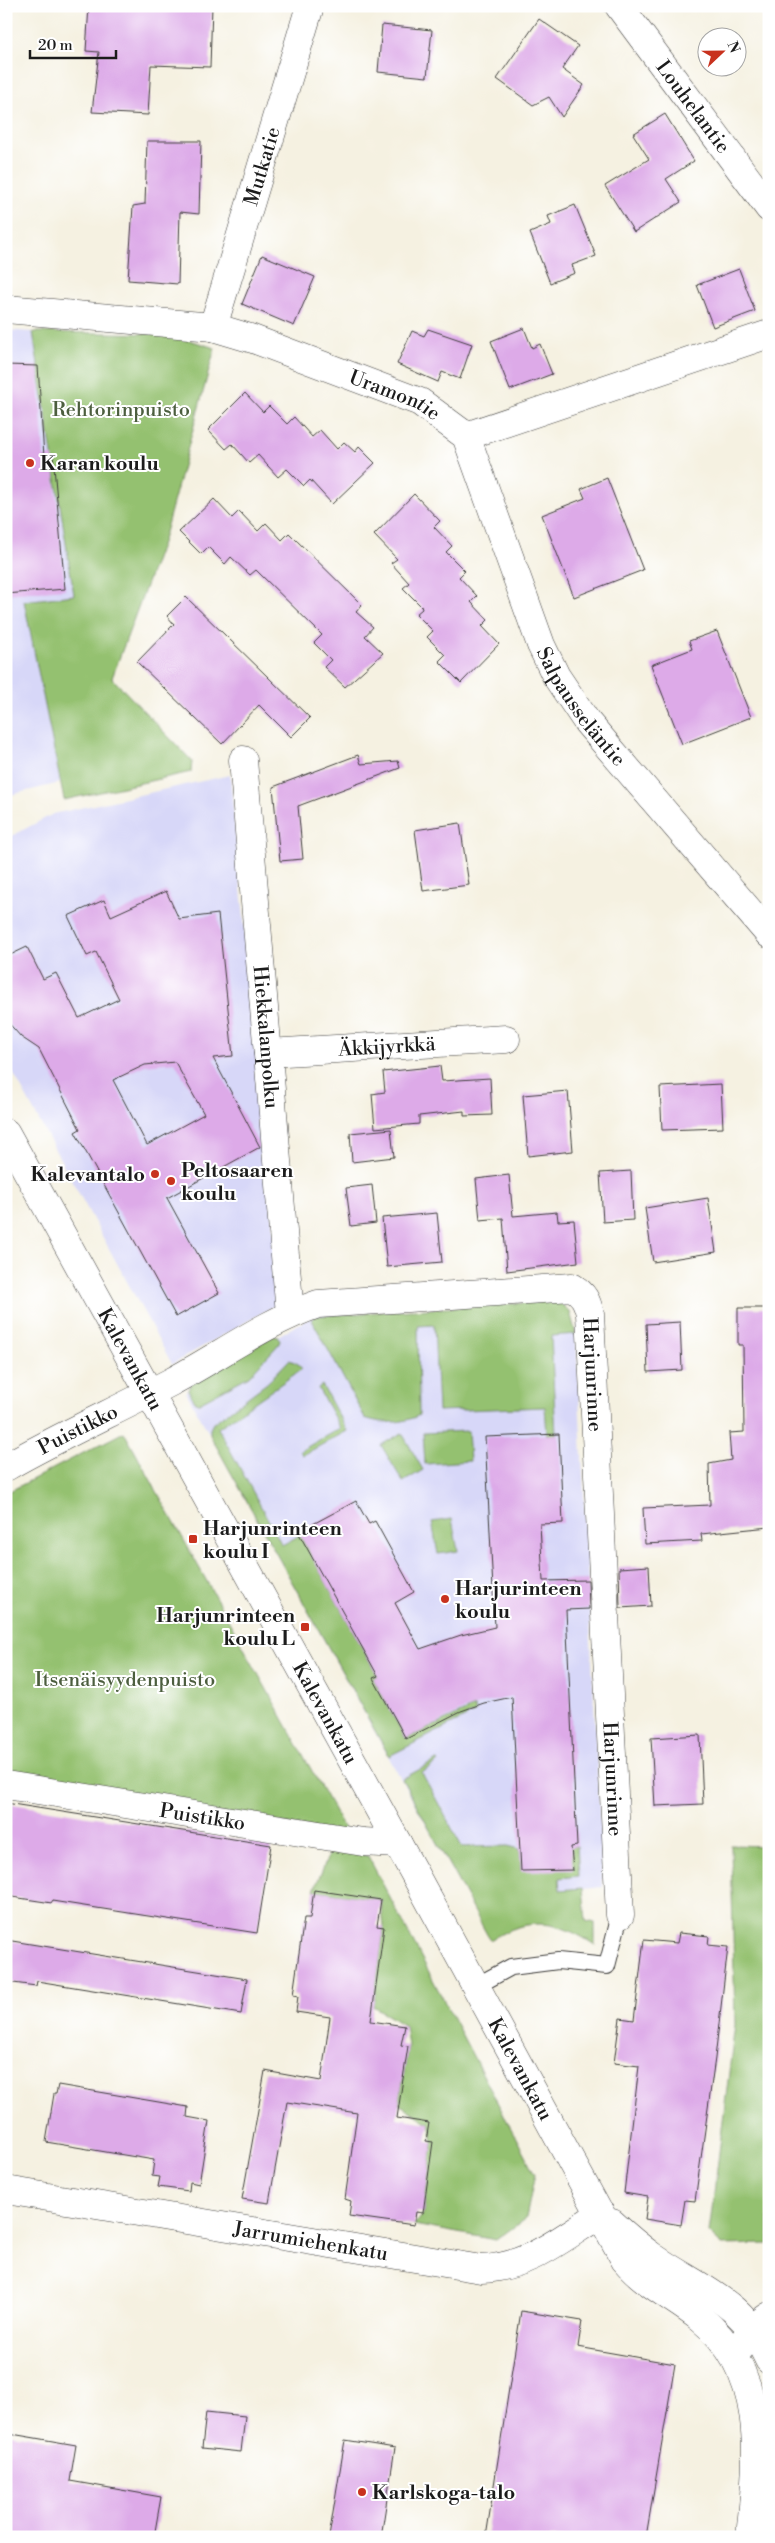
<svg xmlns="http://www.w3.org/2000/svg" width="775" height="2543" viewBox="0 0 775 2543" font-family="'Libre Bodoni',serif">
  <rect width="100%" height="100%" fill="#fff"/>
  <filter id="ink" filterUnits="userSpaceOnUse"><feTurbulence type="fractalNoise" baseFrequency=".02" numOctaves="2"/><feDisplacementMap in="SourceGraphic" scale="10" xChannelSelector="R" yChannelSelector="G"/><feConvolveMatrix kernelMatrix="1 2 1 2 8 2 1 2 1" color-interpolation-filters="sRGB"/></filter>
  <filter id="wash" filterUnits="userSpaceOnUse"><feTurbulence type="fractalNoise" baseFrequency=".0096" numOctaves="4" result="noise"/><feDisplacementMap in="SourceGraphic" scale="20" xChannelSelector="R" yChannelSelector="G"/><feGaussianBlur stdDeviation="1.12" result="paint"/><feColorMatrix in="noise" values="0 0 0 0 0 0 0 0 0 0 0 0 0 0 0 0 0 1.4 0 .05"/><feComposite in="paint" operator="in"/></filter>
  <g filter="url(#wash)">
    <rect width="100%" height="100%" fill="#f5f1e1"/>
    <path fill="#d7d7f8" d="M6,330l27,2 41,263 -50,6 36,182 -54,13z
      M230,775l51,527 -109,62 -166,-304v-221l47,-25z
      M570,1312l6,22 27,553 -135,13 -282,-508 5,-8 128,-71z"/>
    <path fill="#94c170" stroke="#586e46" d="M33,332l137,2 45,14 -52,192 -51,138 80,83 -1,11 -127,28 -40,-199 50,-6z
      M559,1301l11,11 6,22 -25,2 5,99h-9l-2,-28 -107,4 -4,-86 -16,1 1,89c-15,9 -38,9 -54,3l-53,-98 2,-4z
      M273,1336l5,1 2,4 -2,4 -29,31 -50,27h-3l-8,-13 3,-6z
      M289,1360l8,3 5,6 -84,59 64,117 18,-10 78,141 -5,2 33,61 68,-32 2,5 -87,44 -179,-321v-6l3,-6 54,-40z
      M322,1385l25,46 -44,24 -3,-4 40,-23 -22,-40z
      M468,1431l2,30 -45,3 -2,-31z
      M124,1432l223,402 -341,-55v-286z
      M402,1433l21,37 -20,12 -22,-37z
      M452,1519l6,32 -20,3 -6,-32z
      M437,1760l1,2 -16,11 40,74 46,-1 12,3 1,22 19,-23 37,-2 2,30 -20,2 1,12 23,-2 3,33 9,2v22c-38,-25 -65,-29 -105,-5l-88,-161z
      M731,1845l38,1v398l-47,1 -13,-12 26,-209z
      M331,1849l37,7 167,318 -9,44 -30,22 -82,-15 9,-12 10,-71 -4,-19 -30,-19 9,-58 -3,-20 -32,-20 11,-79 -3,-27 -67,-10z"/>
    <g id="blocks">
      <path fill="#ddaae8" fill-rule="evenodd" d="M89,6h123l-2,61 -59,-2 -3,50 -56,-3 7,-60 -13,-1z
        M539,19l39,27 -16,23 22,16 -22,32 -13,-20 -16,8 -36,-26z
        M382,25l50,5 -5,47 -49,-5z
        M665,114l29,47 -28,18 15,23 -47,30 -29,-46 44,-27 -16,-25z
        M147,141h54l-2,73 -19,-2 -2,72 -50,-4 5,-74 12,-2z
        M575,205l21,51 -24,9 3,8 -25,10 -20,-50 21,-9 -3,-8z
        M262,255l53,22 -21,49 -52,-22z
        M739,269l16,42 -42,16 -16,-42z
        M524,328l8,20 8,-4 12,30 -42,16 -19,-49z
        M428,329l44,15 -12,35 -18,-7 -4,10 -41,-18 15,-33 12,5z
        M6,365l32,1 6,91 9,-1 12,133 -59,5z
        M245,393l18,19 6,-6 18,18 7,-7 18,20 8,-7 17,19 7,-7 11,10 4,-5 16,16 -43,41 -22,-24 -6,6 -17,-17 -9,8 -20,-22 -9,8 -17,-19 -6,5 -18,-19z
        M607,478l36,92 -69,27 -32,-82 43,-17 -4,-9z
        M414,494l26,27 -6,6 18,19 -6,6 19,19 -6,6 18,19 -6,6 17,18 -6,6 17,18 -38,39 -22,-22 6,-6 -18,-18 6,-6 -17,-17 6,-5 -1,-3 -18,-18 6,-5 -18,-20 6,-4 -23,-24z
        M214,499l18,19 7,-7 19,20 8,-8 16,17 7,-7 73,72 -6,7 17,15 -8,9 18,17 -38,34 -21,-20 7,-7 -17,-17 8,-8 -66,-65 -6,5 -19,-18 -6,7 -17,-17 -7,7 -22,-22z
        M186,597l124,121 -19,19 -32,-32 -37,39 -85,-82 37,-38 -7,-8z
        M717,631l34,86 -69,27 -31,-79 41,-16 -3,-8z
        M358,755l3,9 37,-3 2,7 -102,38 5,53 -23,2 -7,-74z
        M460,823l9,62 -46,6 -8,-61z
        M166,891l13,28 39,-5 15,142 -20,2 47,89 -93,51 52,95 -43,24 -101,-185 5,-3 -41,-80 -18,-12 -15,-17v-63l21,-10 16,32 13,-6 23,45 40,-19 -23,-47 -9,4 -19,-40 36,-16 7,16zM175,1062l29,52 -57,31 -34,-65 32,-15z
        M440,1066l2,15 48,-3 2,37 -28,1v-5l-45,5v8l-44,4 -3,-34 13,-2 -2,-20z
        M721,1084l2,44 -61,2 -2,-43z
        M568,1091l5,60 -45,5 -5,-61z
        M391,1129l3,28 -42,5 -2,-29z
        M631,1171l2,49 -30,2 -3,-49z
        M509,1175l4,41 44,-4 1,9 16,-1 4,42 -71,9 -4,-53 -23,2 -4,-41z
        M372,1185l4,38 -25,3 -5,-38z
        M708,1198l8,54 -63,10 -8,-54z
        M437,1213l5,49 -55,5 -5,-49z
        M738,1308h31v219l-68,7 1,7 -57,3 -2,-36 67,-3 -1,-41 22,-4 -2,-27 15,-1 -1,-87h-5z
        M680,1322l2,48 -34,2 -2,-48z
        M559,1434l4,89 -23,1 3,57 45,-1 1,29 -23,1 11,236 -6,1 2,23 -52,1 -9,-174 -28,6 -23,8 -55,28 -33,-61 5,-2 -80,-144 58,-31 13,23 6,-3 39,71 -19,11 25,46 41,-14 34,-8 -10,-190z
        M649,1566l2,40 -31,2 -1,-40z
        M700,1735l3,69 -48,2 -4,-68z
        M6,1803l265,42 -14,88 -205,-32v2l-46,-7z
        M314,1890l67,10 -4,26 7,1 -13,94 34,5 -4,19 7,1 -11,72 32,5 -3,18 7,1 -10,71 -7,-1 -2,13 -65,-9 2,-15 -6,-2 12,-86 -70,-11 -18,101 -27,-4 23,-128 56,10 9,-64 -34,-5 2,-16 -5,-1 11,-77h6z
        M679,1933l30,3 -1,9 20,2 -13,111 -20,143 -10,-1 -4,25 -36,-6 3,-22 -24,-4 15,-127 -25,-3 6,-45 14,2 10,-80 33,3z
        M6,1940l241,39 -6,35 -204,-33 -1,5 -30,-4z
        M58,2085l130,22 -1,10 22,4 -10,63 -9,-2 -1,9 -31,-4 2,-10 -8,-1 2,-16 -108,-18 8,-48h2z
        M521,2311l61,10 -4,26 97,17 -29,173h-160z
        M206,2412l39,4 -4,36 -39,-4z
        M6,2433l70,12 -6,36 91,16 -7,40h-148z
        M345,2440l50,8 -14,89h-52z"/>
    </g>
  </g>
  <g filter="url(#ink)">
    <use href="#blocks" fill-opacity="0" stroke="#3d3c3a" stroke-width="1"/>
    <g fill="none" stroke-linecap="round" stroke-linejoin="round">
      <defs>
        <path id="lane" d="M476,1986l35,-19 47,-6 49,5 13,-51"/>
        <g id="street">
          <path id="s1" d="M619,6l150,202"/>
          <path id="s2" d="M6,309l207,18 40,12 167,63 46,34 75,209 15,31 31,46 182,212"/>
          <path id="s3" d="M213,327l97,-321"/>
          <path d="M466,436l303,-102"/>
          <path id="s4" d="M243,760l47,554"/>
          <path id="s5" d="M268,1053l238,-14"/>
          <path id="s6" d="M6,1467c54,-31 110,-56 165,-85 49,-26 94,-60 147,-78l254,-17c12,7 15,14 18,27l30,601"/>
          <path id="s7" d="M6,1785l357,57 35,2"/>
          <path id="s8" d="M6,2190l475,79c49,-2 80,-31 120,-55"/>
          <path d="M735,2356l16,-27 18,-13"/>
        </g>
        <g id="secondary">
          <path id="s9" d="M6,1133l407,738 212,389c21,25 50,38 75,58 69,55 58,141 50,219"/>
          <path d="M612,2223c13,12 27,24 41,34 49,34 90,43 116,103"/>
        </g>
      </defs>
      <use href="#lane" stroke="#3d3c3a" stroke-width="18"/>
      <use href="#street" stroke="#3d3c3a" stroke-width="29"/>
      <use href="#secondary" stroke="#3d3c3a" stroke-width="29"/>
      <use href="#lane" stroke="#fff" stroke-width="16"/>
      <use href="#street" stroke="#fff" stroke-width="28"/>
      <use href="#secondary" stroke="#fff" stroke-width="28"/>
    </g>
  </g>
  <g fill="#c8321e" stroke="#fff" stroke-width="2">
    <circle cx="30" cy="463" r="5"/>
    <circle cx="155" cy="1174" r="5"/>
    <circle cx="171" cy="1181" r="5"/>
    <rect x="188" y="1534" width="10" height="10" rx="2.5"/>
    <circle cx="445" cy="1599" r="5"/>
    <rect x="300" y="1622" width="10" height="10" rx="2.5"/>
    <circle cx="362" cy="2492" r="5"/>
  </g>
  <g text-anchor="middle" stroke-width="4" stroke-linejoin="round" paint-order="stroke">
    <g font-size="20" fill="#1c1c1c" stroke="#fff">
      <text dy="7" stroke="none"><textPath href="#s1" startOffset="125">Louhelantie</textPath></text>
      <text dy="7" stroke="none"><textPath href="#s3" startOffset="168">Mutkatie</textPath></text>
      <text dy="7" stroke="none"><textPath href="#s2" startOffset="402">Uramontie</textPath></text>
      <text dy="7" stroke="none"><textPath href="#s2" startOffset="781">Salpausseläntie</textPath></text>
      <text dy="7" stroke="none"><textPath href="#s4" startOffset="278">Hiekkalanpolku</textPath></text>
      <text dy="7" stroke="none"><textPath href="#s5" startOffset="119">Äkkijyrkkä</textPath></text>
      <text dy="7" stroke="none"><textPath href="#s9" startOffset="258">Kalevankatu</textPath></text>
      <text dy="7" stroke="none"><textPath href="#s6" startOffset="701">Harjunrinne</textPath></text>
      <text dy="7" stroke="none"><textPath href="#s6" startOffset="81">Puistikko</textPath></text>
      <text dy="7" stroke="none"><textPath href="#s9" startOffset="662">Kalevankatu</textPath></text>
      <text dy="7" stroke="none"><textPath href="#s6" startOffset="1106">Harjunrinne</textPath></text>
      <text dy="7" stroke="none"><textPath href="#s7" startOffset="199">Puistikko</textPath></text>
      <text dy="7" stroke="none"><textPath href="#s9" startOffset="1068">Kalevankatu</textPath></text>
      <text dy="7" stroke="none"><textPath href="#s8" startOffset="309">Jarrumiehenkatu</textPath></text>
    </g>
    <g font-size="20" fill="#4c5e3e" stroke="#fff">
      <text x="121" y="416">Rehtorinpuisto</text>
      <text x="125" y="1686">Itsenäisyydenpuisto</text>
    </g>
    <g font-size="20" font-weight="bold" fill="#1c1c1c" stroke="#fff" text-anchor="start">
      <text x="40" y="470">Karan koulu</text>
      <text x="181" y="1177">Peltosaaren<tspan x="181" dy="23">koulu</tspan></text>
      <text x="145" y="1181" text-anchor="end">Kalevantalo</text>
      <text x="203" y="1535">Harjunrinteen<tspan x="203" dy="23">koulu I</tspan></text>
      <text x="455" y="1595">Harjurinteen<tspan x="455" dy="23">koulu</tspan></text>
      <text x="295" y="1622" text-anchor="end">Harjunrinteen<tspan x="295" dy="23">koulu L</tspan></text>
      <text x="372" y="2499">Karlskoga-talo</text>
    </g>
  </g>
  <rect width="775" height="2543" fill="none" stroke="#fff" stroke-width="25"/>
  <g transform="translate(722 52) rotate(68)"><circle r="24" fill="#ffffff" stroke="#a4a4a4"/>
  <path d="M0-4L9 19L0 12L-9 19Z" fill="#c8321e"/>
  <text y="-8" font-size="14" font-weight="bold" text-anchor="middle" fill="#1c1c1c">N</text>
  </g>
  <path d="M30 50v8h86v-8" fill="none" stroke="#1c1c1c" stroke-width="2.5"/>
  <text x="38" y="50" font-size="15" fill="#1c1c1c" stroke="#ffffff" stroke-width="4" paint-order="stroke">20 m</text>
</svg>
